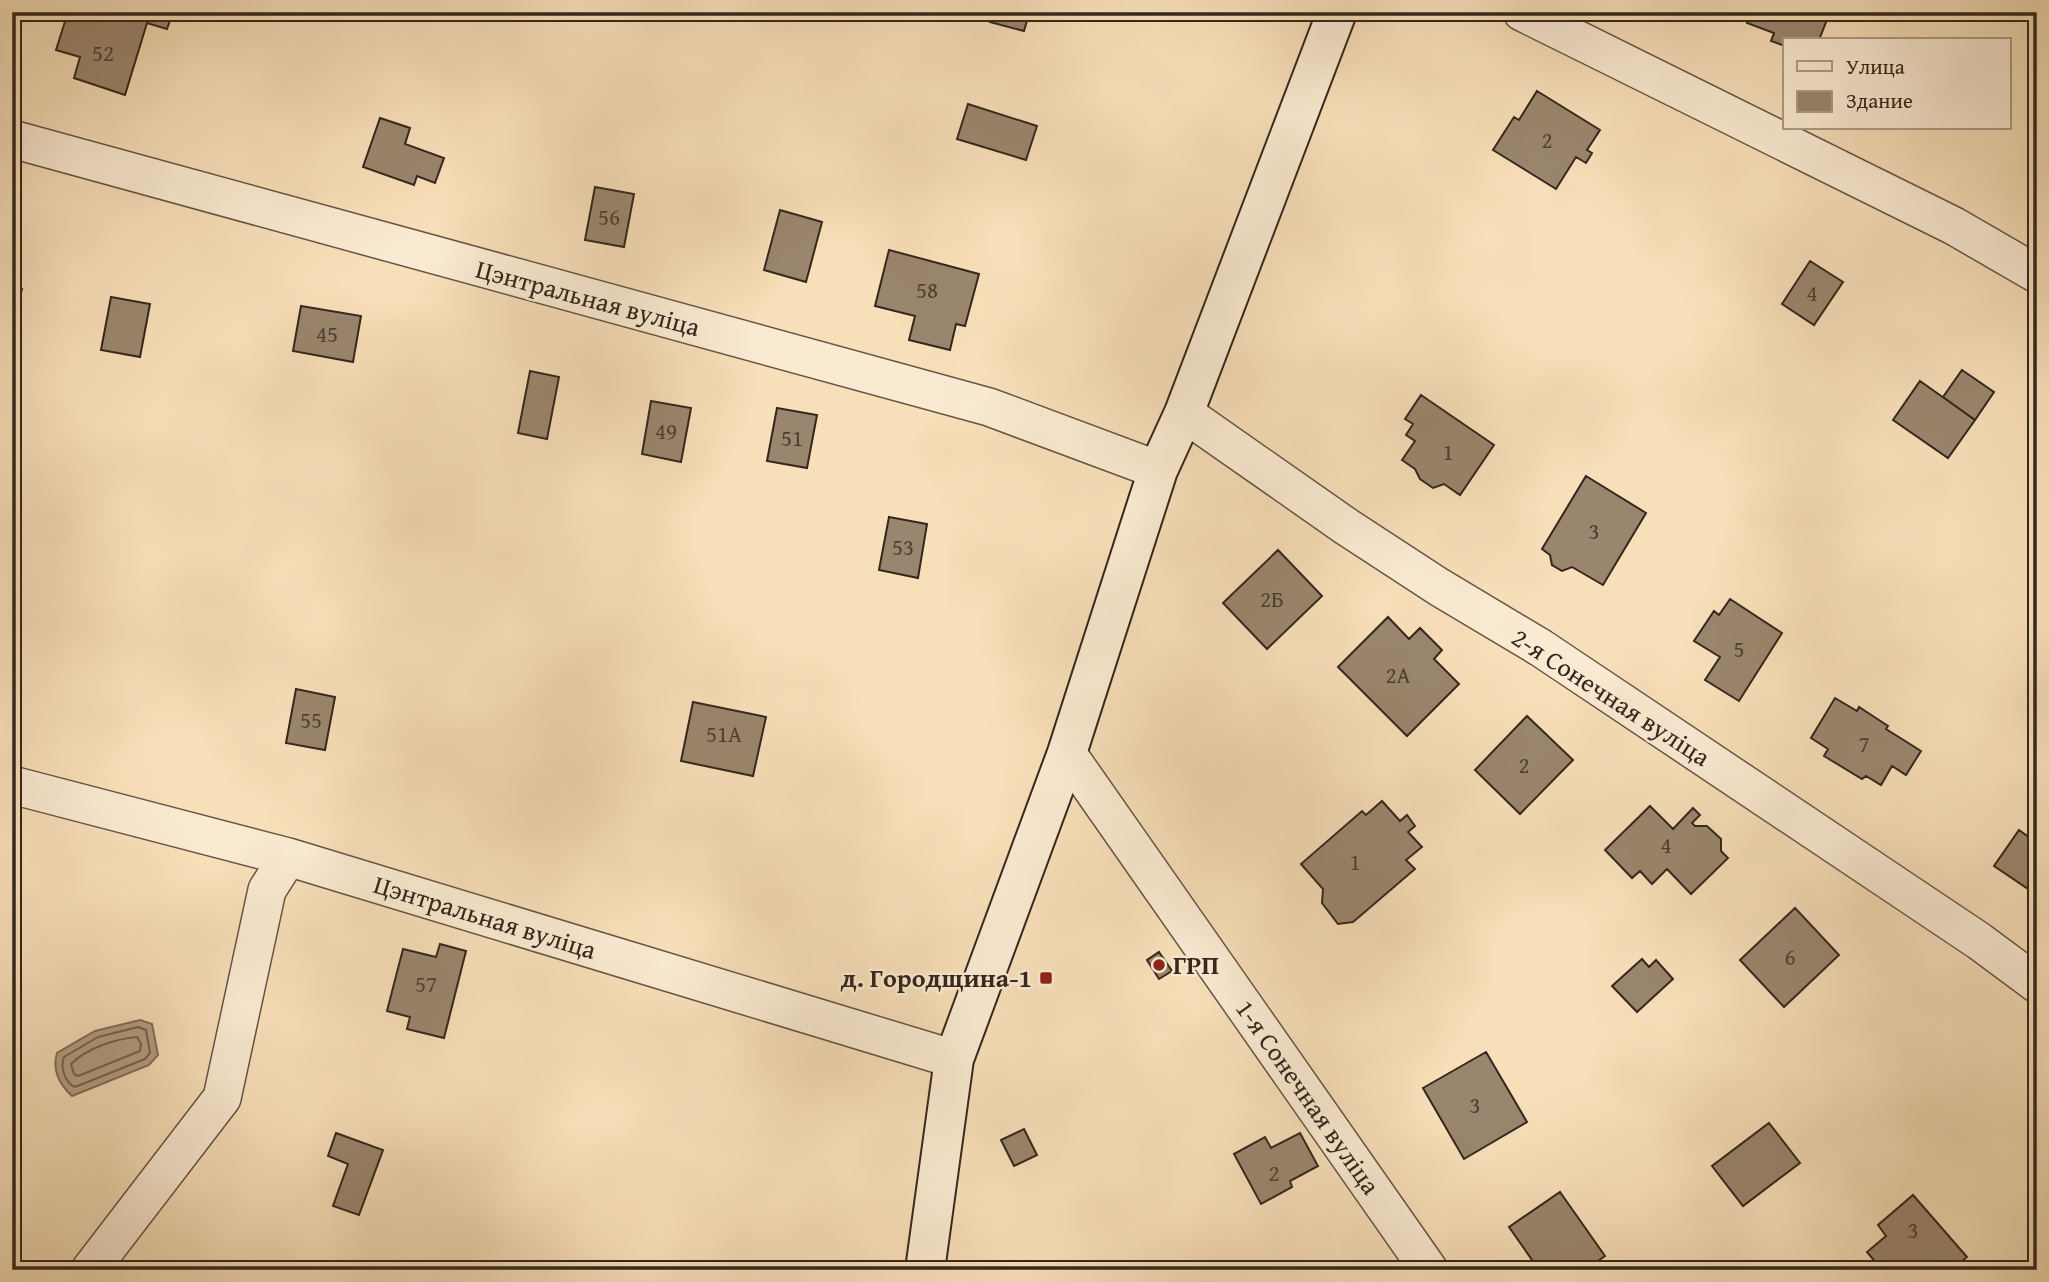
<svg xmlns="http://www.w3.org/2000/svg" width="2049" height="1282" viewBox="0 0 2049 1282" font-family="'Gentium Book Plus',serif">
  <rect width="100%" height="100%" fill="#f7dfb9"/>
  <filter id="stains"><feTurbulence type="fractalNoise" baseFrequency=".00286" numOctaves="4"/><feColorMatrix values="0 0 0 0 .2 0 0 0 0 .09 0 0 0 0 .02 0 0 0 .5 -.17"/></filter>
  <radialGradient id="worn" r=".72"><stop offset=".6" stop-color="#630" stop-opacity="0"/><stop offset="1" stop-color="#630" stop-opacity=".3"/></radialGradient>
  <path fill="#b5a084" stroke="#826f5b" stroke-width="2" d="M140,1020l12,4 6,31 -9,10 -77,31c-13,-12 -20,-26 -15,-43l38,-22z"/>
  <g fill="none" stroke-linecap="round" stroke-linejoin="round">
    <path stroke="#756350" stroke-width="2" d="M138,1027l8,3 4,23 -5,6 -70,28c-10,-4 -15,-20 -11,-30l34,-20z
      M137,1037l4,7 -1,7 -62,25 -4,-2 -3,-10c16,-16 44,-25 66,-27z"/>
  </g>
  <path fill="#9a866e" stroke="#35261d" stroke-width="2" d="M68,12h105l-6,17 -20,-6 -22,72 -51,-17 6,-21 -24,-7z
    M993,12h51l-2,9 -14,-4 -4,14 -34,-9z
    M1751,12h79l-11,28h-34v6l-14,-5 3,-8 -27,-10z
    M1537,91l63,39 -13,20 5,3 -6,10 -10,-6 -20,32 -63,-39 21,-33 5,3z
    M968,104l69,22 -11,34 -69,-21z
    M380,118l30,10 -5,16 39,14 -9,25 -18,-7 -3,9 -51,-18z
    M595,187l39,7 -10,53 -39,-7z
    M780,210l42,12 -16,60 -42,-12z
    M889,250l90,24 -14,52 -9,-2 -6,26 -41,-10 6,-24 -40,-10z
    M1810,261l33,21 -29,43 -32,-21z
    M12,286l10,3 -10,38z
    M111,297l39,7 -10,53 -39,-7z
    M301,306l60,10 -8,46 -60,-11z
    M1962,370l32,22 -19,28 -32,-23z
    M530,371l29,6 -12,62 -29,-6z
    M1920,381l55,39 -27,38 -55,-38z
    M1421,395l73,50 -34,50 -16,-11 -11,4 -13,-9 -5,-10 -13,-9 13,-19 -9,-6 7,-11 -8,-5z
    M651,401l40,7 -10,54 -39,-8z
    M777,408l40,7 -10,53 -40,-7z
    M1586,476l60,37 -43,72 -31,-18 -10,4 -10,-6 -2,-10 -8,-6z
    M889,517l38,7 -9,54 -39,-8z
    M1278,550l44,46 -55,53 -44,-46z
    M1730,599l52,34 -43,68 -34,-21 15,-23 -26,-16 20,-30 5,4z
    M1388,617l21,22 11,-11 22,22 -8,9 25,25 -52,52 -69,-69z
    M296,689l39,8 -10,53 -39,-7z
    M1835,698l22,13 2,-4 29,19 -2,3 35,22 -15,24 -14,-9 -11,19 -15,-9 -4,3 -38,-23 4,-7 -17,-11z
    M693,702l73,15 -13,59 -72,-15z
    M1527,716l46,44 -53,54 -45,-44z
    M1382,801l18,20 7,-6 8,11 -7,6 14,15 -16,13 9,9 -62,53 -15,2 -16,-21 1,-14 -22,-25 61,-53 4,4z
    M1650,806l23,23 20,-21 7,7 -8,8 3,3h12l14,13v12l7,7 -37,36 -24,-25 -15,15 -12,-13 -8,7 -27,-28z
    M2019,830l18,13v52l-43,-29z
    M1795,908l44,47 -55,52 -44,-47z
    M440,944l26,7 -22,87 -37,-9 3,-12 -23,-6 16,-62 33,8z
    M1159,952l13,19 -13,8 -12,-19z
    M1642,959l7,8 7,-7 17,19 -36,33 -25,-26z
    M1486,1052l41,70 -63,37 -41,-71z
    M1769,1123l31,40 -57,43 -31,-40z
    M1024,1129l13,26 -23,11 -13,-26z
    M336,1133l47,17 -24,65 -26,-9 15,-42 -20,-8z
    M1300,1133l18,33 -28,15 2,6 -31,17 -27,-50 31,-17 6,11z
    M1560,1192l45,64 -20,14h-46l-30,-43z
    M1913,1195l54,62 -15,13h-70l-15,-18 19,-16 -8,-11z"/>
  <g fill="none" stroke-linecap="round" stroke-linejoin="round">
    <defs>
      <path id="street" d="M1522,12l432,214 83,48
        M12,139l977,268 169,63
        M1184,413l163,114 92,60 102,61 438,293 58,43
        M1067,753l362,517
        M12,785l276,72 666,202
        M90,1270l132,-172 45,-208 21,-33"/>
      <path id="secondary" d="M925,1270l29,-211 113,-306 91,-283 26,-57 153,-401"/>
    </defs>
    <use href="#street" stroke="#665444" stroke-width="40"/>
    <use href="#secondary" stroke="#35261d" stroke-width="42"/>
    <use href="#street" stroke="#faead2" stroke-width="37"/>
    <use href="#secondary" stroke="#faead2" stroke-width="38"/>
  </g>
  <g fill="#8f2418" stroke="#faead2" stroke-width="2.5">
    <circle cx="1159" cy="965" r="7"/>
    <rect x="1039" y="971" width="14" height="14" rx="3.5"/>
  </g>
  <g text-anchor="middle" stroke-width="5" stroke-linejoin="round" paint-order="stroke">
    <g font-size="23" fill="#4e3e31">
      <text x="103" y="61">52</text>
      <text x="1547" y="148">2</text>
      <text x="609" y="225">56</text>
      <text x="927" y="298">58</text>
      <text x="1812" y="301">4</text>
      <text x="327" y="342">45</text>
      <text x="666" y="439">49</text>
      <text x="792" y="446">51</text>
      <text x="1448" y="460">1</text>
      <text x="1594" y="539">3</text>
      <text x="903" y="555">53</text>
      <text x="1272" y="607">2Б</text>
      <text x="1739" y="657">5</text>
      <text x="1398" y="683">2А</text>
      <text x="311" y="728">55</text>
      <text x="724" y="742">51А</text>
      <text x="1864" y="752">7</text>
      <text x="1524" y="773">2</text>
      <text x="1666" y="853">4</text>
      <text x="1355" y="870">1</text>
      <text x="1790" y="965">6</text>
      <text x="426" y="992">57</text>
      <text x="1475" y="1113">3</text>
      <text x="1274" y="1181">2</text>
      <text x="1913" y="1238">3</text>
    </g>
    <g font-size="26" fill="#35261d" stroke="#faead2">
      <text transform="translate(588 298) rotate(15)" y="9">Цэнтральная вуліца</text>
      <text transform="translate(1611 697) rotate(33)" y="9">2-я Сонечная вуліца</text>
      <text transform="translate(485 917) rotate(17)" y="9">Цэнтральная вуліца</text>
      <text transform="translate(1308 1097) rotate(55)" y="9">1-я Сонечная вуліца</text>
    </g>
    <g font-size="26" font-weight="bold" fill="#35261d" stroke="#faead2" text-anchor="start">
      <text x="1173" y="974">ГРП</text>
      <text x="1032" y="987" text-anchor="end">д. Городщина-1</text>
    </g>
  </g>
  <rect width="2049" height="1282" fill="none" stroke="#f7dfb9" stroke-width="42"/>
  <rect x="14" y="14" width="2021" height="1254" fill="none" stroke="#35261d" stroke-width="3.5"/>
  <rect x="21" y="21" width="2007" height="1240" fill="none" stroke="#35261d" stroke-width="2"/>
  <rect x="1783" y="38" width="228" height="91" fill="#faead2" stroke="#ab9c8a" stroke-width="2"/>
  <rect x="1797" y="61" width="35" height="10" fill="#faead2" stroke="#ab9c8a" stroke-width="2"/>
  <text x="1846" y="74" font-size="21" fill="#35261d">Улица</text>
  <rect x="1797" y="91" width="35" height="21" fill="#9a866e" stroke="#ab9c8a" stroke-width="2"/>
  <text x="1846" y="108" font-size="21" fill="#35261d">Здание</text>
  <rect width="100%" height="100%" filter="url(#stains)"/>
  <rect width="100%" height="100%" fill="url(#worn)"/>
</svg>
